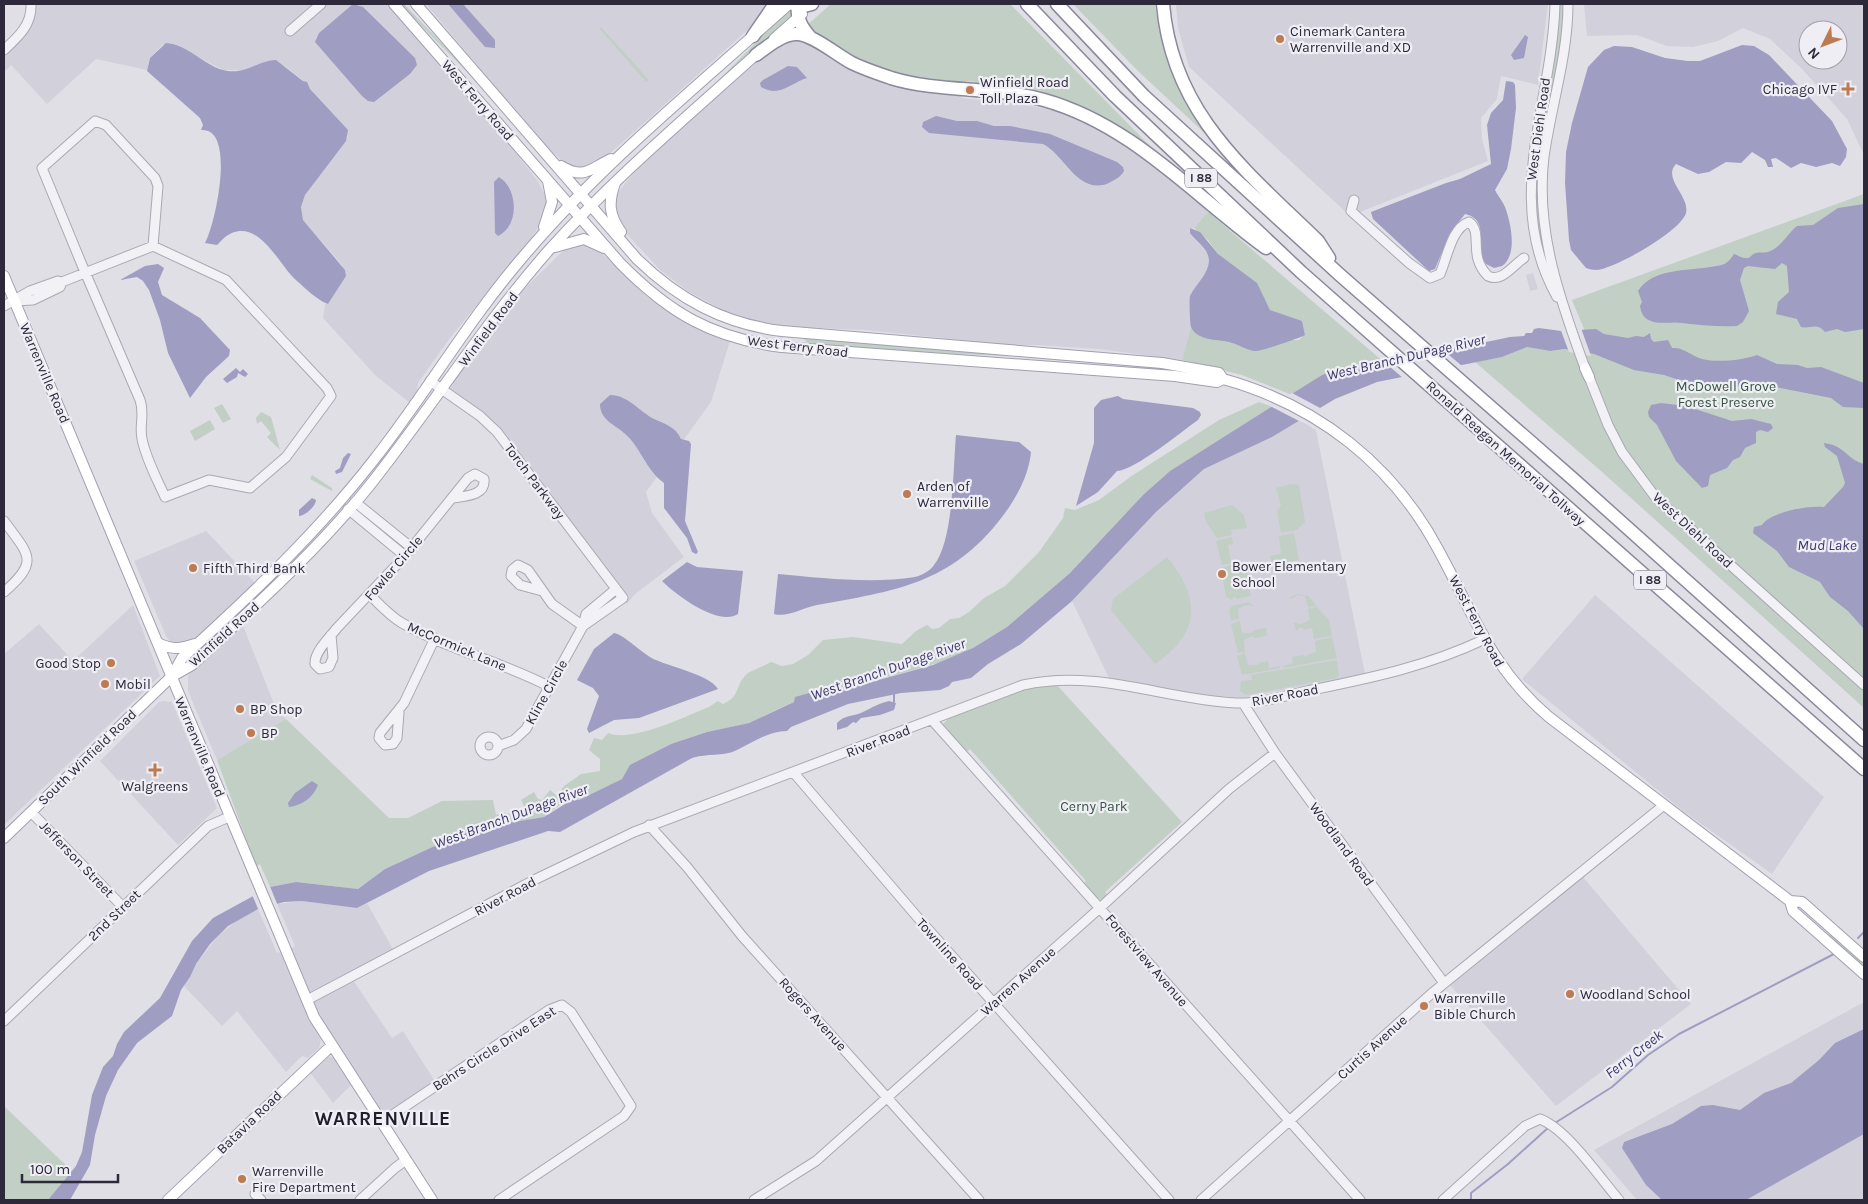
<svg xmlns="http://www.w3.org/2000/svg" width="1868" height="1204" viewBox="0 0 1868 1204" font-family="Karla,sans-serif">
  <rect width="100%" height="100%" fill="#e0dfe6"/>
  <path fill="#d2d1db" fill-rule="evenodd" d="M26,4h360l18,17 87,100 46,59 10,19 -2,18 -15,23 -80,98 -32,45 -1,9 -7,11 -34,-27 -53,-58 2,-14 4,-1 17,-29 -4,-9 -39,-45 -2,-13 4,-12 43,-58 -44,-56 -19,-15 -18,-4 -21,8h-23l-47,-25h-14l-12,13 -3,12 -51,-11 -49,45 -36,-39 -7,7v-27l9,-8 14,-20z
    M426,4h345l-9,13 -157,141 -26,12 -17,-9 -25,-24z
    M1176,4h372l-10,81 -37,-9 -4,23 -16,19 1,21 6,22 -138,55 -161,-149 -11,-39z
    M1584,4h280v151l-17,-36 -45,-50 -32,-30 -27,-11 -25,13 -25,6 -26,-1 -30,-11 -50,1zM1808,30h30v30h-30z
    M795,37l41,25 44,20 35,8 46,3v5l60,6 36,7 55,24 36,25 60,52 -14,16h-4l2,9 11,10 5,8 1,12 -19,34 1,26 -9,33 -83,-11 -62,-4h-28l-144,-15 -91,-4 -21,-4 -34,-14 -30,-16 -29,-22 -37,-40 -9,-14v-19l28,-34 80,-73 58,-48z
    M581,242l22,12 44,43 44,28 39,16 -19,61 -65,90 6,21 32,44 -49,37 -8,10 -137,-178 -43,-32 12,-20 44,-61 22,-25 45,-44z
    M1533,273l5,16 -8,2 -4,-16z
    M1299,420l17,10 49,244 -122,24 -58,-5 -76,-15 -37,-77 84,-89 48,-43 68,-32z
    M206,531l50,53 -59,55 -11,6 -14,-1 -6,-8 -32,-75z
    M1595,595l229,202 -52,77 -89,-63 -161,-132z
    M133,605l27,71 -156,149v-171l35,-30 34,37z
    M242,623l34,86 10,10 -69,41 -29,-69v-15l5,-8z
    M164,701l8,1 45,106 -39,37 -78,-84 59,-59z
    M1583,877l108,127 -135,102 -107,-122z
    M302,901l55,7 10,-5 27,48 -45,23 43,64 11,-7 33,52 -52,35 -45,-68 -24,-42 -24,-59 4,-3 -18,-42z
    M258,909l19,44 3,-1 26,60 15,28 -2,8 -11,10 -6,-2 -16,16 -49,-61 -15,15 -38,-40 12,-22 22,-28 18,-15z
    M1864,1002v198h-227l-43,-50z
    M328,1056l6,2 17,27 -18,18 -24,-32z"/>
  <path fill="#c1cfc5" d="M400,4h4l71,74 -1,1z
    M831,4h179l143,145 -92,-50 -16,-4 -69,-11 -1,-2 -9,-1v2l-56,-7 -28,-8 -36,-15 -41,-26z
    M1073,4h82c7,52 26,95 58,137l-75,-70z
    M1559,4h4l1,20 -22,124 3,102 -2,2 -9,-42 2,-53 22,-134z
    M790,8l2,2 -3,9 -94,85z
    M601,27l48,53 -3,2 -47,-54z
    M1864,194v514l-263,-237 -126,-109 27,-5 25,-10 23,4 15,-2 29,4 -22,-53z
    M1208,212l177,151 -16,2 -9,5 -22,-1 -16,6 -30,20 -50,-20 -60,-15 9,-33 7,7 10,4 63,9 16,-7h12l6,-7 -5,-12 -30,-11 -4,-8 -48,-48 -10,-14 -14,-12z
    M801,337l212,17v2l-110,-4 -92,-7z
    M1259,402l14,5 -103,64 -27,24 -73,78 -63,54 -34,21 -25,12 -102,29h-11l-7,5 -22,2 -57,27 -42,9 -36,12 -40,21 -9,14 -43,21 -10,-2 -25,19 -45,8 -47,13 -67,31 -27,20 -62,-7 -26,5 -10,-23 -4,2 -39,-106 69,-41 103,99h19l34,-17 51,-1 3,15 6,-3 16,4 8,-6 -5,-10 13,-8 4,7 4,1 8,-10 7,6 7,-10 17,-12 19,-3v-12l-11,-9 5,-12 8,2 6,-7c24,10 78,-17 101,-26l9,-6 5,3c18,-7 12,-21 25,-31 7,-4 16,-7 23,-11l11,4 11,-2 15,-9 15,-15 30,-3 49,7 14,-13 11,-6 5,4 7,-1 11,-9 9,-1 10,-6 15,-14 21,-12 34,-34 24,-34 2,-10 10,2 24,-10 34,-25 86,-55z
    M222,404l9,15 -8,4 -9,-15z
    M261,412l10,5 9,33 -13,-13 4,-4 -10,-12 -4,3 -1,-6z
    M210,420l5,9 -20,12 -5,-10z
    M312,475l20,13v3l-22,-12z
    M1291,484l8,1 6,37 -8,8 -16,3 -4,-23 4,-5 -5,-17z
    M1232,505l12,10 3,13 -16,2 1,5 -15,3 -11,-16 -2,-9z
    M1294,533l5,27 -27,5 -2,-9 11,-2 -2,-18z
    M1232,537l1,7 -5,1 3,18 -9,2 -6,-24z
    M1167,557c34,41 34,76 -12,107l-44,-54 2,-11z
    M1235,564l4,5 26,-4 1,5 -19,3 4,23 -14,3 -3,-3 -2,4 -6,-3 -5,-29z
    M1296,594l12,2 9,10 -9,1 -3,-11 -9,-1 -2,3 -6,1z
    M1249,602l5,4 -8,-1 -8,4 1,10 -8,1 -2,-10 3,-4z
    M1317,607l12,13 3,16 -18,3 -2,-11 -8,2 -3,-3 -5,4 -2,-8 7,1 9,-4 -2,-11z
    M1240,621l2,12h9l3,-3 12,-2 1,8 -12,2 -3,-2 -8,4 1,12 -7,1 -7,-29z
    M1332,637l5,21 -53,10 -1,-2 10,-3 -1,-6 11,-2 3,2 2,-3 8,-2 -1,-11z
    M1245,653l3,12h9l2,-2 9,-2 1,7 11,-2v2l-38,7 -5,-19z
    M1337,660l2,15 -2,3 -91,17 -6,-4 1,-10 11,-1 -1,-5z
    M1056,684l126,138 -77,70 3,4 -6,4 -7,-3 -12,-13 3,-3 -116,-132 -4,3 -23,-28 7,-7 64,-25z
    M1832,933l32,30v6l-35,-33z
    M4,1106l68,65 -22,29h-46z"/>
  <path fill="#9f9dc2" d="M353,4l10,3 52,51 2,7 -7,9 -36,28 -6,-1 -6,-5 -47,-54 4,-9z
    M448,4h15l32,36v8l-10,-1z
    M1525,35l3,2 -4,21 -10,2 -3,-5z
    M166,43c21,1 38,22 57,27 21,6 36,-10 53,-10l27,21 4,1 3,7 38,41 -2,11 -41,54 -4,12 2,13 42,50 1,6 -18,28c-11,-4 -23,-16 -31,-23 -17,-14 -36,-60 -65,-48 -6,2 -11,8 -15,12l-12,-2c10,-17 32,-116 -4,-113l2,-5 -3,-7 -53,-47 3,-13z
    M1742,45l12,1 15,9 63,66 15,28 -1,8 -6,9 -8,-3 -16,4 -15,-4 -10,5 -15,-10 -5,1 2,8h-5l-3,-7 -13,-8 -11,11 -15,-1 -17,10 -11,2 -22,-10c-14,15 14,32 10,49 -5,18 -70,55 -89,57 -4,0 -8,-1 -11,-2l-15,-18 -2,-10 -4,-57 1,-31 6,-29 16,-56 16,-17 10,-4 18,1 33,11 23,3h12z
    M788,66l9,1 10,11c-16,5 -28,20 -46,9l-1,-4 3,-3z
    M1506,81l7,1 2,3 1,23 -5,41 -4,20 -12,21c3,6 7,10 10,17 6,16 13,48 -3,59l-8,2 -8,-4c-13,-15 6,-44 -21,-50l-15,19 -15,36 -6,2 -56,-52 -2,-7 75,-29 14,-4 31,-15 -4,-39 4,-12 12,-13z
    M936,116l21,5h20l17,5h16l40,8 67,28 6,5 1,4c-3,6 -10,9 -15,12 -31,13 -44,-28 -66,-39l-114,-11 -7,-6 1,-5z
    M499,177c19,11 21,49 -1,59l-3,-3 -1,-51z
    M1864,204v125l-19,3 -8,-3 -12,3c-8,-10 -15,-3 -24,-5l-4,-8 -21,-5 2,-12 11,-10 -2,-26 -5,-3 -7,6 -27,-3 -4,2 -4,12 9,31 -6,11 -6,4c-18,1 -38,-1 -55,-3 -9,-2 -22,2 -31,-2 -7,-2 -10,-8 -11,-15l2,-4 -4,-11c15,-23 49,-20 72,-24 5,-1 12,-1 16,-4 3,-2 6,-6 8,-9 4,1 7,4 11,4 6,1 6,-4 11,-5 3,-1 8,0 12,-1 13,-4 19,-18 29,-26l16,-1 25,-17z
    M1190,228l10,4 18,22 39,29 13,27 32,11 3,14c-5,3 -43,16 -50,16 -9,-1 -17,-7 -26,-9 -12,-3 -32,-1 -38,-15 -1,-2 -2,-27 -1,-31 8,-16 29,-30 13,-49 -4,-5 -10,-9 -13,-14z
    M158,264l6,4 -6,14 4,13 38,23 30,32 -1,6 -23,21 -16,21 -22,-45 -8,-33 -11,-30 -6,-9 -6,-4 -17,3 25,-14z
    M1539,328l22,3 35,-2 8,5 24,4 8,-2 8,1 6,-4 1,6 3,3 14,-2 4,8c11,-1 20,8 30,11 15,4 42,1 55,-4l20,9 21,1 9,3 14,-1 43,16v25l-21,-1 -12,-9 -65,-13 -2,3 -47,-2 -41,-7 -12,-4 -30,-5 -40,-16 -29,-5 -15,2 -23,-4 -25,10 -125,25 -42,17 -63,38 -68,32 -48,43 -84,89 -51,43 -33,20 -17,14 -19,4 -3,4 -9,4 -39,3 -53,11 -57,23 -4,4c-18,0 -34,11 -50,19 -14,7 -30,3 -45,8l-132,74 -12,-1 -119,40 -72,37 -55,-7 -18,1 -26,7 -30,17 -18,18 -14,20 -6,13 -9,13 -9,26 -35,27 -19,27 -12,26 -11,39 -5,30 -20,35h-22l28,-34 6,-14 10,-57 11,-28 10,-11 4,-12 7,-12 36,-34 32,-57 21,-23 57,-31 26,-5 62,7 27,-20 67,-31 31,-11 61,-10 21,-13 4,-6 10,2 43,-21 8,-14 41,-21 36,-12 42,-9 45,-21 1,-5 29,-8 4,5 7,-5h11l87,-24 40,-17 34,-21 63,-54 73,-78 27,-24 152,-96c20,-8 17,-5 36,-5 7,0 9,-5 19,-5l133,-28 14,-1 2,-3h6l2,-4z
    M236,368l4,4 3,-3 5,5 -3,3 -7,-4 -1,4 -10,6 -4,-4z
    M610,395c18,0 29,16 44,24 11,5 22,8 27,20l8,2 2,3 -6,77 13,31 -2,2 -4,-2 -5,-14 -23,-30v-25c-19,-14 -23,-36 -40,-50 -10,-9 -24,-13 -24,-29z
    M1118,396l5,3 70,9 7,4 1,3 -3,5c-17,12 -63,50 -81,51l-19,21 -22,14 18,-63v-35l7,-8z
    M1661,403l25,3 46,15 19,-2 20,5 2,4 -5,4 -8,-2 -4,2v11l-11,5 -5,9 -7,3 -6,8 -17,7 -2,11 -6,2 -26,-27 -19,-36 -8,-8 -1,-5 3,-7z
    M956,435l63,7 12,10c-2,23 -15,47 -29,65 -51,67 -107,74 -185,88 -12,2 -30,13 -43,9l4,-40c43,4 94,10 137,3 7,-2 15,-6 19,-12 20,-25 19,-98 22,-130z
    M1824,443c22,3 22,16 40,21v165l-16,-18 -18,-14 -10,-15 -31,-15 -12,-16 -24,-18 1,-6 8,-2c8,-13 47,-20 62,-18l19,-20 2,-4 -8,-27 -12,-9z
    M348,453l3,1 -9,18 -6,2 -1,-3 5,-3 3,-10z
    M312,498l4,2c0,6 -11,16 -17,16v-6z
    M687,562l10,5 46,4 -5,43c-19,13 -62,-19 -76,-33z
    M614,633c10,1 29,22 42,27 15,7 54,15 62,29l-79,29 -25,2 -25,13 -2,-4 12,-33 -6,-8 -16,-8 17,-31z
    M889,701l7,2 -2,7 -14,5 -19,3 -5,5 -3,-1 -6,5 -10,3v-7c8,-9 17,-6 26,-11 8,-4 17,-9 26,-11z
    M312,781l6,4c-4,12 -17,21 -29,22l-1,-4 7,-10z
    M1864,1029v105l-118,66h-84l-16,-15 -24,-37 2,-6 48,-18 29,-18 12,-1 27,5 24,-17 27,-10 28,-23 16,-17z"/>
  <path fill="#e0dfe6" d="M1560,328h21l10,28 -22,-4z
    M1442,349l20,17 -59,12 -20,-17z
    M1292,393l30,16 -21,13 -31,-16z
    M269,884l9,22 -19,5 -8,-19z"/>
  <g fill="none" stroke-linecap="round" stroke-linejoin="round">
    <path stroke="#9f9dc2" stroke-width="2" d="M894,693v9
      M1858,938l6,-6
      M1555,1123l57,-36 36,-32 31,-21 155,-80
      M1471,1200v-7l37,-29 41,-37"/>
    <defs>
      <path id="minor" d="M1555,4c-3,102 -53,195 2,293
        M1568,4c0,52 -17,102 -24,153 -9,73 16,143 41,211
        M290,31l31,-27
        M4,50c14,-13 28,-25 27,-46
        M1354,200l-3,11 58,52 21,15 10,-4c7,-15 11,-46 29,-52 15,11 -2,33 19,54 14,7 25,-11 36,-18
        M15,301l18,-1 27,-13 2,-5
        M4,306l26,-15 28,-10 4,1 91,-36 73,34 101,108 4,8 -45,61 -36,31 -41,-8 -44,17c-8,-18 -19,-38 -23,-58 -3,-14 3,-25 -2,-39 -19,-45 -39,-90 -58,-135l-40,-97 53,-47 11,4 49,53 3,8 -5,60
        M1589,377l19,48 14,27 34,46 208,187
        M430,381l50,35 17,16 126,166 -40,28
        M355,502l57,46
        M348,509l57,47
        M4,521c25,34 36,40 0,71
        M542,591l-22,-6 -9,-9 1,-6 6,-5 10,5 24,34 31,22
        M370,595c10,10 20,21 32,28 47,27 101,39 148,64
        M331,635l2,23 -4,9 -9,2 -5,-5c-1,-12 15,-27 22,-36l68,-72 63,-78 7,-4 9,5c2,17 -19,17 -31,19
        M1243,703l32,50 169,230
        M399,713l-2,25 -4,6 -8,1 -6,-7 1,-5 24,-30 31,-65
        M932,720l428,480
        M480 746a9 9 0 1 1 18 0a9 9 0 1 1-18 0Z
        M498,746l16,-6 12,-11 57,-103 3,-12 30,-25
        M794,773l125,146 250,281
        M31,812l92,95
        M649,825l38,42 55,69 237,264
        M307,1000l229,-121 98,-47 389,-147c77,-16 138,14 213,18 23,1 49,-7 71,-12 63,-13 119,-24 178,-52
        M4,1021l204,-195 21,-9
        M382,1122l167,-112 13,-5 9,7 60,94 -7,10 -125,84
        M255,1194l6,6
        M360,1200l35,-32 11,-8
        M754,1200l62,-39 285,-254 128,-118 46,-36
        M1201,1200l230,-206 233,-189
        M1443,1200l82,-74 15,-7c27,10 60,59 79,81"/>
      <path id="major" d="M394,4l226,259c49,50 92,75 162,84l393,29 42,6 6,-3
        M416,4l221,255c41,40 87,65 145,72l380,32 57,10 4,6c94,26 170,85 216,172 35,64 52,117 110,166l241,184 12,1 62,55
        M774,39l28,-25
        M561,166c23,14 29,3 50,-7
        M615,183c-7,20 -6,32 6,49
        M544,227l8,-25 -4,-21
        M555,247l29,-8 20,9
        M4,276l310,741 118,183
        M1585,368l4,9
        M158,643c14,7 23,6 37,1
        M172,676l10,-18c68,-62 134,-124 191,-197 52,-66 94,-139 149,-203 79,-94 176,-172 267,-254
        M4,838l167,-161 21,-12c61,-57 125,-114 178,-180 61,-77 114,-161 179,-235 65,-72 140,-135 212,-200
        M1790,901l3,10 71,63
        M168,1200l163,-154"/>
      <path id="highway" d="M793,4l11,2 8,-2
        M798,4c-2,15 4,24 13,34
        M1027,4l88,92 186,176 563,497
        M1057,4l87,92 196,179 233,204 291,261
        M1163,4c9,109 82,166 155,237l11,17
        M753,36l22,-32
        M756,55c11,-8 25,-20 39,-21 15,-2 43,22 57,29 12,6 25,10 39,15 49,15 103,8 153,22 89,25 149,95 222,148"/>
    </defs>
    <use href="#minor" stroke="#aaa8b3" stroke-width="11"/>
    <use href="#major" stroke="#a29fb0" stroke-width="12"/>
    <use href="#highway" stroke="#8a889b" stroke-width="15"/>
    <use href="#minor" stroke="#f2f1f5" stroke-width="9"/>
    <use href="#major" stroke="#fff" stroke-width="10"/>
    <use href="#highway" stroke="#fff" stroke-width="12"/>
  </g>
  <g fill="#be7b51" stroke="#eeeef4" stroke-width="2">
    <circle cx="1280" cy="39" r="5"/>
    <path d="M1845.5 81.5h5v5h5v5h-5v5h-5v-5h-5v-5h5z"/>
    <circle cx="970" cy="90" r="5"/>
    <circle cx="907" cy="494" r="5"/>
    <circle cx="193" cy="568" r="5"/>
    <circle cx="1222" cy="574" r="5"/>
    <circle cx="111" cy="663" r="5"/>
    <circle cx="105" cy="684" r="5"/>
    <circle cx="240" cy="709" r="5"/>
    <circle cx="251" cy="733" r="5"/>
    <path d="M152.5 762.5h5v5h5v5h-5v5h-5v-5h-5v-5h5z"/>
    <circle cx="1570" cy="994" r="5"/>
    <circle cx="1424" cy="1006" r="5"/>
    <circle cx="242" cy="1179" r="5"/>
  </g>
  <g text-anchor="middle" stroke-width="4.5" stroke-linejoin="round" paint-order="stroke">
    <g fill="#eeeef4" stroke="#676472" stroke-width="1">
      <rect x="1185" y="168.5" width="32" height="19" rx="4"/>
      <rect x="1634" y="570.5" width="32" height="19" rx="4"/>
    </g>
    <g font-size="12" font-weight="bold" fill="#2d293b">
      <text x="1201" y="182">I 88</text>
      <text x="1650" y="584">I 88</text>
    </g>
    <g font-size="14" fill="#2d293b" stroke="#eeeef4" text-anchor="start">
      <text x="1290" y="36">Cinemark Cantera<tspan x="1290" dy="16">Warrenville and XD</tspan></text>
      <text x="980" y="87">Winfield Road<tspan x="980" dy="16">Toll Plaza</tspan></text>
      <text x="1837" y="94" text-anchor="end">Chicago IVF</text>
      <text x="917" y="491">Arden of<tspan x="917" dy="16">Warrenville</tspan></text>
      <text x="1232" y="571">Bower Elementary<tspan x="1232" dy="16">School</tspan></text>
      <text x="203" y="573">Fifth Third Bank</text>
      <text x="101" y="668" text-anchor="end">Good Stop</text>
      <text x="115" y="689">Mobil</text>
      <text x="250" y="714">BP Shop</text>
      <text x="261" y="738">BP</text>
      <text x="155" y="791" text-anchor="middle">Walgreens</text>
      <text x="1580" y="999">Woodland School</text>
      <text x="1434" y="1003">Warrenville<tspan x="1434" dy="16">Bible Church</tspan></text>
      <text x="252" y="1176">Warrenville<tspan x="252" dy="16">Fire Department</tspan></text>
    </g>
    <g font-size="14" fill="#2d293b" stroke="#eeeef4">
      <text transform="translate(478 100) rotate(49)" y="5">West Ferry Road</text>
      <text transform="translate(1538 129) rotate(-82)" y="5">West Diehl Road</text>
      <text transform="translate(488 329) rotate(-53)" y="5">Winfield Road</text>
      <text transform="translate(798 346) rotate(7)" y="5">West Ferry Road</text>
      <text transform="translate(45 373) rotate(67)" y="5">Warrenville Road</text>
      <text transform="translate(1506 453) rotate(42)" y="5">Ronald Reagan Memorial Tollway</text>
      <text transform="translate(535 481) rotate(53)" y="5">Torch Parkway</text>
      <text transform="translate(1693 530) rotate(43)" y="5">West Diehl Road</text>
      <text transform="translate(393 568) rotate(-49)" y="5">Fowler Circle</text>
      <text transform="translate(1477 621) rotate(62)" y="5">West Ferry Road</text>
      <text transform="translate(224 634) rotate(-42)" y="5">Winfield Road</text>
      <text transform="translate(457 646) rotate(23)" y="5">McCormick Lane</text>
      <text transform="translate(546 692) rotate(-61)" y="5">Kline Circle</text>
      <text transform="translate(1285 695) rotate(-11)" y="5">River Road</text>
      <text transform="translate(878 741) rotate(-21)" y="5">River Road</text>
      <text transform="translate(200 747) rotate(67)" y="5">Warrenville Road</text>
      <text transform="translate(87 757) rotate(-44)" y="5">South Winfield Road</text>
      <text transform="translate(1342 844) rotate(54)" y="5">Woodland Road</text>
      <text transform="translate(77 859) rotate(46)" y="5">Jefferson Street</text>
      <text transform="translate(505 896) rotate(-28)" y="5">River Road</text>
      <text transform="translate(114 915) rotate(-44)" y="5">2nd Street</text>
      <text transform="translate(950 954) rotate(48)" y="5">Townline Road</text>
      <text transform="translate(1147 960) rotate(49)" y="5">Forestview Avenue</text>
      <text transform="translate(1018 981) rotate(-42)" y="5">Warren Avenue</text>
      <text transform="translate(813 1014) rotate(48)" y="5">Rogers Avenue</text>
      <text transform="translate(1372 1047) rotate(-42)" y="5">Curtis Avenue</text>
      <text transform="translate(494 1048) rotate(-33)" y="5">Behrs Circle Drive East</text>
      <text transform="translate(249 1122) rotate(-44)" y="5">Batavia Road</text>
    </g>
    <g font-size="14" fill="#385542" stroke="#eeeef4">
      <text x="1726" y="391">McDowell Grove<tspan x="1726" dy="16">Forest Preserve</tspan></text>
      <text x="1094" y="811">Cerny Park</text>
    </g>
    <g font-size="15" font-style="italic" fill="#3d386a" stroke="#eeeef4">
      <text transform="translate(1406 357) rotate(-13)" y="5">West Branch DuPage River</text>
      <text x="1827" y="550">Mud Lake</text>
      <text transform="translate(888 669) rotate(-19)" y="5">West Branch DuPage River</text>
      <text transform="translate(511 816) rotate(-20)" y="5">West Branch DuPage River</text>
      <text transform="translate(1634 1054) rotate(-38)" y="5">Ferry Creek</text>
    </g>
    <g font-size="19" font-weight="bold" letter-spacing="1" fill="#1f1c2c" stroke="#eeeef4">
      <text x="383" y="1125">WARRENVILLE</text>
    </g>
  </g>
  <rect width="1868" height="1204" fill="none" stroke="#2d293b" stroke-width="10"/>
  <g transform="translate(1823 45) rotate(228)"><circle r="24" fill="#eeeef4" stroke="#a19faa"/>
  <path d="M0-4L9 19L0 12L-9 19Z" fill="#be7b51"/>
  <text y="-8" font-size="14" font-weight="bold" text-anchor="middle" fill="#2d293b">N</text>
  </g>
  <path d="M22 1174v8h96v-8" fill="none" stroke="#2d293b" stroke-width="2.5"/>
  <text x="30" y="1174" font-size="15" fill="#2d293b" stroke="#eeeef4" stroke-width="4" paint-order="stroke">100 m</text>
</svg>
